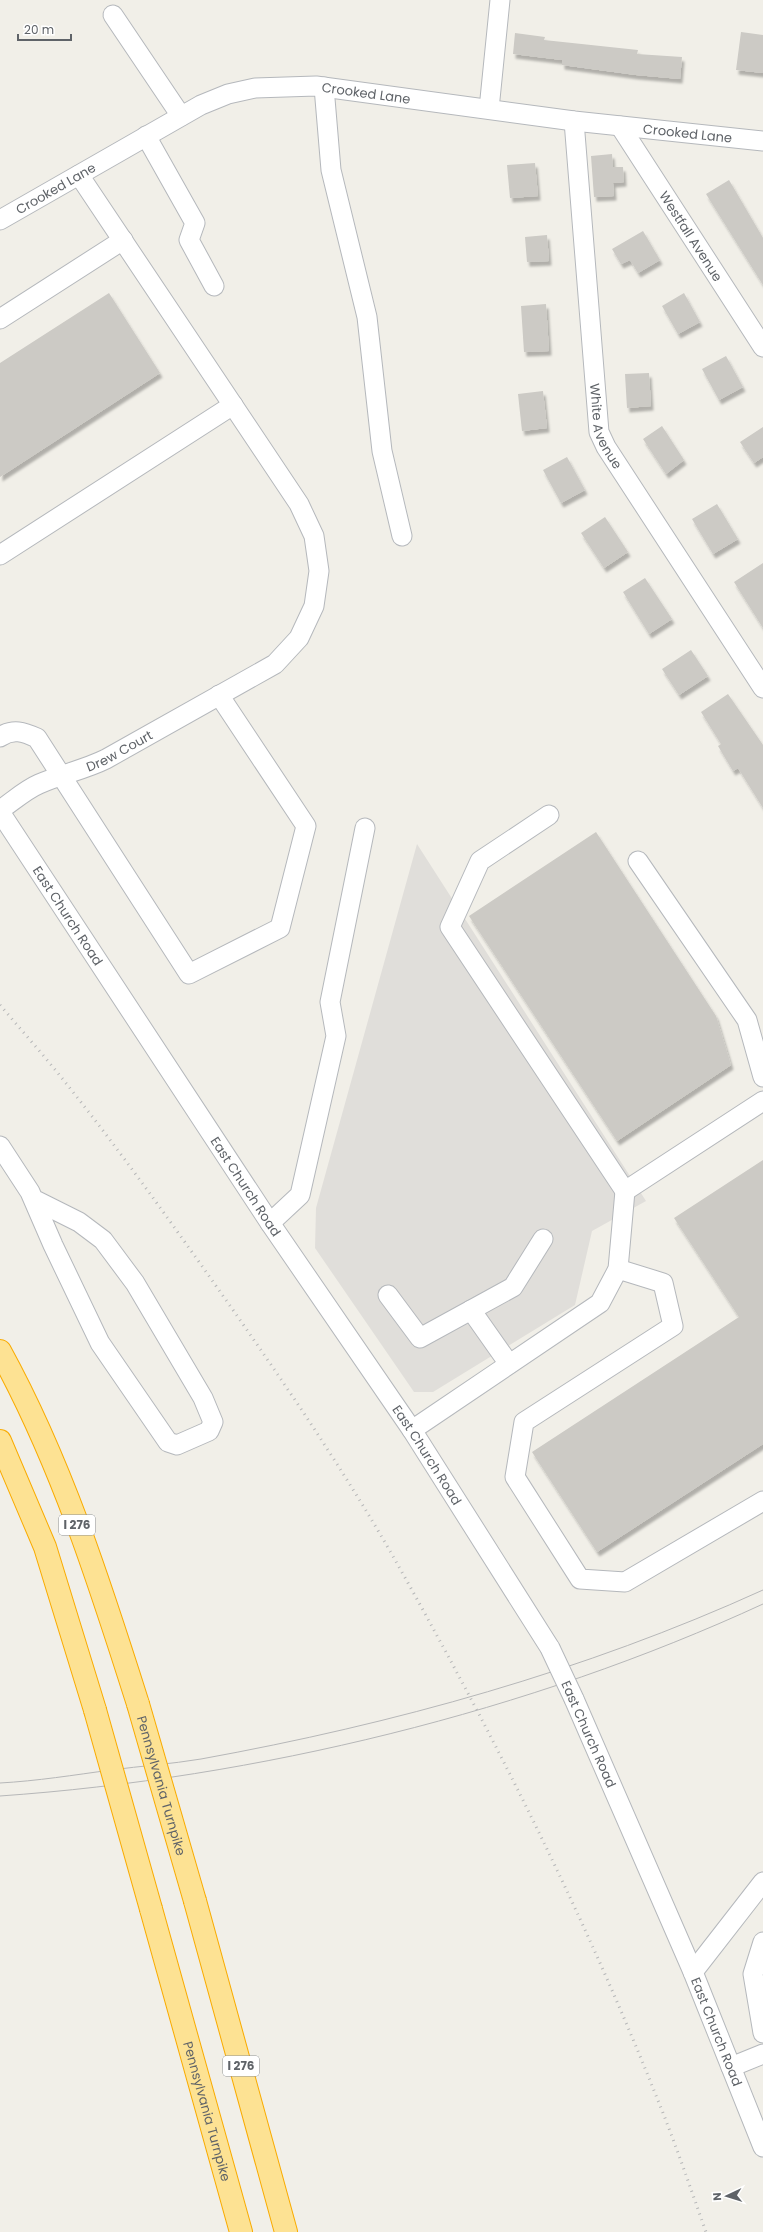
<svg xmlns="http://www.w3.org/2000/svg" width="763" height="2232" viewBox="0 0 763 2232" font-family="Poppins,sans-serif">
  <defs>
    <filter id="shadow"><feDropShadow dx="2.5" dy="4.5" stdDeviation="1" flood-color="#0004"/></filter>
  </defs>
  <rect width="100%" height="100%" fill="#f1efe8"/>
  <path fill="#e0deda" d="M417,844l229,357 -54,30 -17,74 -142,87h-19l-99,-144 1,-40z"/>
  <path fill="#cccac5" filter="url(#shadow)" d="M741,32l22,3v38l-27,-3z
    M515,33l30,4 -1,3 94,10 -1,4 45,3 -2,22 -44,-4 -74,-10v-5l-49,-6z
    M612,154l1,13h10l1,15 -11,1 1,13 -20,1 -3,-41z
    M535,163l3,33 -28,2 -3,-33z
    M729,180l34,58v47l-57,-91z
    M643,231l17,29 -22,13 -8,-13 -9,4 -9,-15z
    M547,235l2,26 -22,1 -2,-25z
    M109,293l51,80 -160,104v-114z
    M684,293l16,29 -22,12 -16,-28z
    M546,304l3,47 -25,1 -3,-46z
    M726,356l17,31 -24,13 -17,-31z
    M649,373l2,33 -24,2 -2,-34z
    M543,391l4,37 -25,3 -4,-37z
    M662,426l22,34 -18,14 -23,-35z
    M763,427v30l-9,6 -14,-21z
    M567,457l18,33 -24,13 -18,-33z
    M717,504l21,35 -25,15 -21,-35z
    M605,517l23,35 -24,16 -23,-35z
    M763,563v65l-29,-46z
    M645,578l27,41 -23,15 -26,-42z
    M691,650l17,26 -29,19 -17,-26z
    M728,694l35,51v63l-25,-40 -5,3 -15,-25 3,-2 -20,-32z
    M596,832l120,184 15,49 -114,76 -148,-225z
    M763,1160v284l-166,108 -65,-100 207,-135 -65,-99z"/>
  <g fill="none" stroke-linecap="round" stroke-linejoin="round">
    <defs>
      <g id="minor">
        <path d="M113,15l68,101"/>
        <path d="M324,87l7,83 36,147 15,134 20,85"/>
        <path d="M489,109l11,-109"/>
        <path id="s1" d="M574,121l25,311 7,15 157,241"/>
        <path id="s2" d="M620,126l143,221"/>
        <path d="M146,136l49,87 -6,17 25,46"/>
        <path id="s3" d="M0,220l201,-115 27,-11 27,-6 61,-2 258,35 189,20"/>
        <path d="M0,319l123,-79"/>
        <path d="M0,555l233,-150"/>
        <path d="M0,737c13,-9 24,-5 37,1l152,236 91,-46 26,-102 -87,-131"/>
        <path id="s4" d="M0,810c12,-8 25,-20 39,-26 22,-10 45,-14 67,-25l169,-95 24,-26 15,-32 5,-35 -5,-35 -15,-32 -220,-329"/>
        <path id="s5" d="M0,812l270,411 142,207 138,218"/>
        <path d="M549,815l-69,46 -30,66 175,264 138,-90"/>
        <path d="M638,861l109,159 16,57"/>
        <path d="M0,1146l30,46 23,53 47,98 68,99 9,3 32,-14 4,-9 -10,-24 -68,-115 -32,-43 -24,-18 -46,-23"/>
        <path d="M270,1223l30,-28 36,-159 -6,-34 35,-174"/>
        <path d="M618,1269l45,14 10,43 -149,96 -9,55 65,102 45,3 138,-81"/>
        <path d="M388,1295l32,43 93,-51 30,-48"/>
        <path d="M471,1310l38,54"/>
        <path d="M412,1430l188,-127 18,-34 7,-78"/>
        <path id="s6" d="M574,1699l119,273 70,175"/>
        <path d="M763,1942l-10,32 10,59"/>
        <path d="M693,1972l70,-90"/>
        <path d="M731,2067l32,-13"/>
      </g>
      <g id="highway">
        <path d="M0,1351c61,111 100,233 138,353"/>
        <path d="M0,1441l45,106 50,163"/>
        <path d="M195,1901l91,331"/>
        <path id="s7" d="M151,1909l90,323"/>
      </g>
    </defs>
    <use href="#minor" stroke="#b5b8bc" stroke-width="21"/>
    <use href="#highway" stroke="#f9ab00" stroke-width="24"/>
    <use href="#minor" stroke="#fff" stroke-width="19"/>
    <use href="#highway" stroke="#fde293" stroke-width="22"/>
    <path stroke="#b6b7b8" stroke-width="1" d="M0,1783c37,-2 74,-8 111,-13 30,-4 60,-6 90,-11 193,-35 384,-88 562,-169
      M0,1796c257,-18 529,-84 763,-192"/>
    <path stroke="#b6b7b8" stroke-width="3" stroke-dasharray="1 5" stroke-linecap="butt" d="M0,1005c23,27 47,54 69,82 55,69 106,141 157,213 59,84 117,169 168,258 98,174 189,354 263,540 18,44 33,89 49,134"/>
    <defs>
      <path id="minor-bridge" d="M550,1648l24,51"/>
      <g id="highway-bridge">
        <path id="s8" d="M138,1704l57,197"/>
        <path d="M95,1710l56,199"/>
      </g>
    </defs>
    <use href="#minor-bridge" stroke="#b5b8bc" stroke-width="21" stroke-linecap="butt"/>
    <use href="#highway-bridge" stroke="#f9ab00" stroke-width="24" stroke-linecap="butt"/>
    <use href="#minor-bridge" stroke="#fff" stroke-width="19"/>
    <use href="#highway-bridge" stroke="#fde293" stroke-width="22"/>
  </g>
  <g text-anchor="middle" stroke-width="3" stroke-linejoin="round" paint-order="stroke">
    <g fill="#fff" stroke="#8f9295" stroke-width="1">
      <rect x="59" y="1515" width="36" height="20" rx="3"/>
      <rect x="223" y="2056" width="36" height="20" rx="3"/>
    </g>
    <g font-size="12" font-weight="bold" fill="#5f6368">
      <text x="77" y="1529">I 276</text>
      <text x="241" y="2070">I 276</text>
    </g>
    <g font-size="13" fill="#5f6368" stroke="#fff">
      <text dy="5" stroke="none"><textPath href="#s3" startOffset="400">Crooked Lane</textPath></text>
      <text dy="5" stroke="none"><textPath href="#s3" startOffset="724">Crooked Lane</textPath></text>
      <text dy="5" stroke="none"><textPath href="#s3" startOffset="64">Crooked Lane</textPath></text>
      <text dy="5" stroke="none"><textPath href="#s2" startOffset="131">Westfall Avenue</textPath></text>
      <text dy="5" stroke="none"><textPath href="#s1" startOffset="308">White Avenue</textPath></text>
      <text dy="5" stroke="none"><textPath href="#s4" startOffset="134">Drew Court</textPath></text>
      <text dy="5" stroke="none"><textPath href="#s5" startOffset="124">East Church Road</textPath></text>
      <text dy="5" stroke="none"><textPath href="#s5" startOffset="448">East Church Road</textPath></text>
      <text dy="5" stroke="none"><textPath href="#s5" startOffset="772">East Church Road</textPath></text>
      <text transform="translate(589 1734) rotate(66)" y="5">East Church Road</text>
      <text dy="5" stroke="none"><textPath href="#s8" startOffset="85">Pennsylvania Turnpike</textPath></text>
      <text dy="5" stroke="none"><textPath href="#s6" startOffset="362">East Church Road</textPath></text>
      <text dy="5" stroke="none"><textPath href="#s7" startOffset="210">Pennsylvania Turnpike</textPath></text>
    </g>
  </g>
  <g transform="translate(727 2196) rotate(266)" stroke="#ffffff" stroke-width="3" paint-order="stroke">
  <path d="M0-3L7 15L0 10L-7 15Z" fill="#5f6368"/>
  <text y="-6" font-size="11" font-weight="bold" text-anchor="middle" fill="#5f6368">N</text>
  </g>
  <path d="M18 34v6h53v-6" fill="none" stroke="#5f6368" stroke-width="2"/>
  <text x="24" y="34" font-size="12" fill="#5f6368" stroke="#ffffff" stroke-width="3" paint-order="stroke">20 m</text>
</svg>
